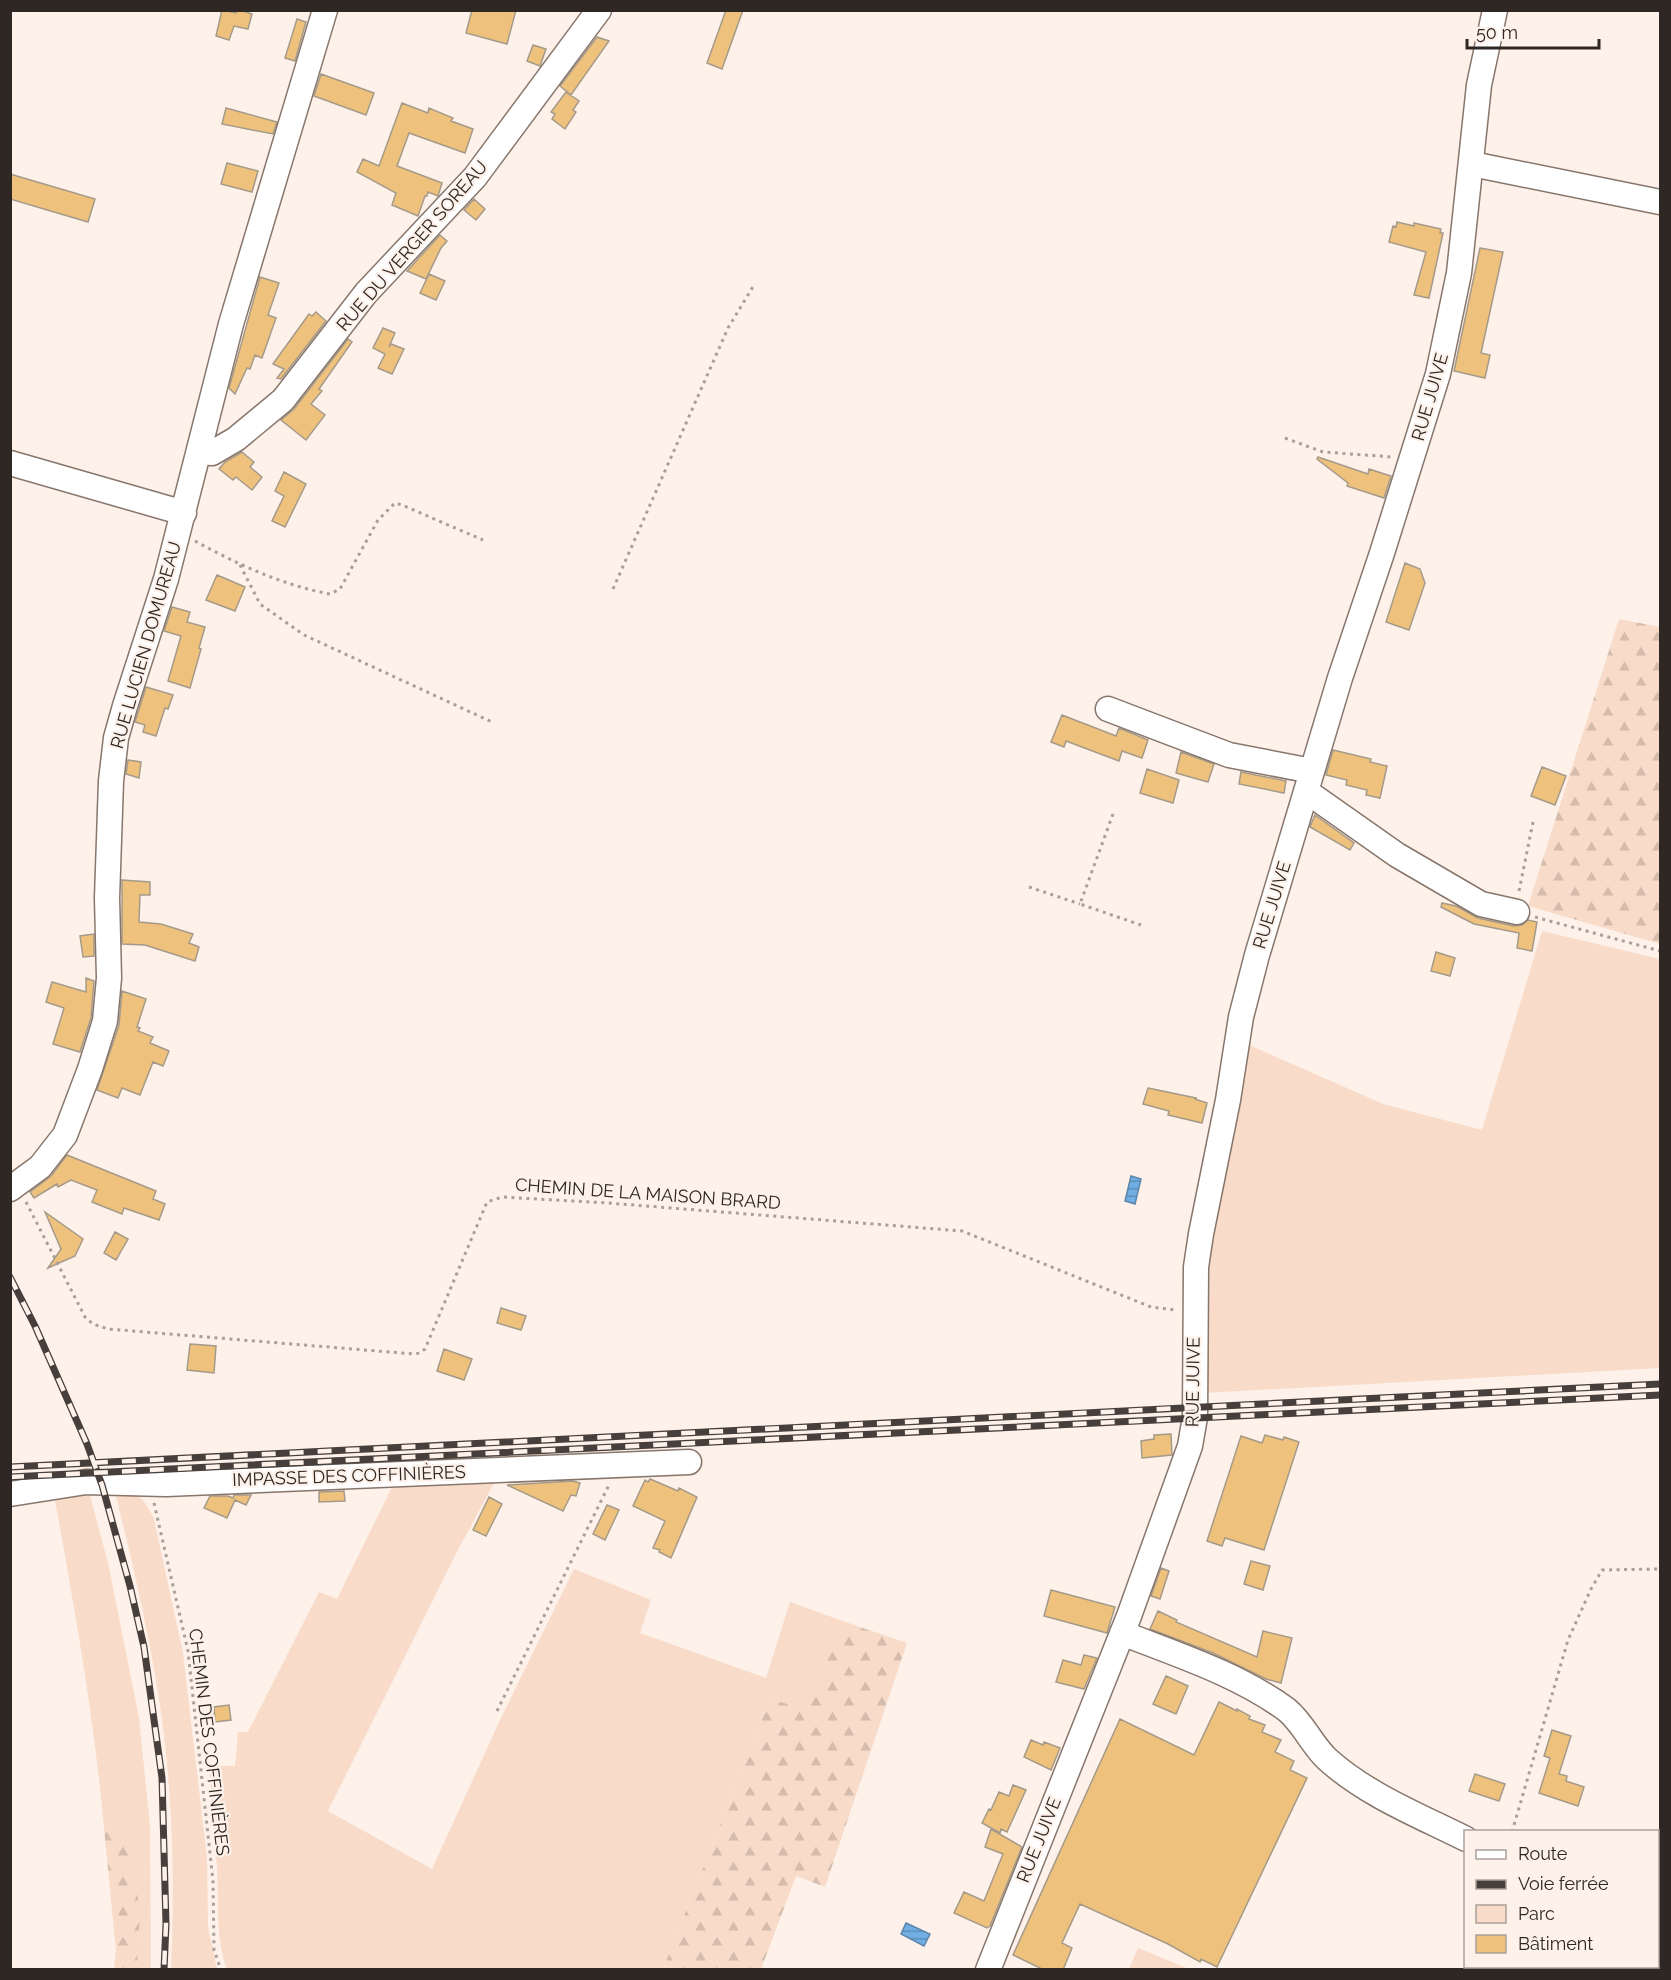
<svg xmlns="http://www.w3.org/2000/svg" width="1671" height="1980" viewBox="0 0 1671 1980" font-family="Raleway,sans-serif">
  <defs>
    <pattern id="forest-firs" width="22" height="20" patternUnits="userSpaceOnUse" patternTransform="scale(1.5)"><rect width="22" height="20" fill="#f8dbc9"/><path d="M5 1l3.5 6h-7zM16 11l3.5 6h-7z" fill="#d5bcac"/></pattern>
    <pattern id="water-rules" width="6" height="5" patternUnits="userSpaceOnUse" patternTransform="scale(1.5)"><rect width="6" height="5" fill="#70aee3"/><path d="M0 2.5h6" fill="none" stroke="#5c8eb8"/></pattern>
  </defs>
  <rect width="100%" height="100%" fill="#fdf1ea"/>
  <path fill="#f8dbc9" d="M1542,931l118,28v409l-456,25v-109l9,-73 34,-167 136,60 99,26z
    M499,1474l-40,74 -131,263 104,58 69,-151 73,-149 77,31 -11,33 126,45 24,-76 67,24 -2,13 -18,-6 -29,77 -38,-11 -107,270h-436c-12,-31 -8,-67 -10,-101 -2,-34 -5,-68 -8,-102h26l3,-34h10l71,-140 18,7 59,-120z
    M88,1488l20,75 31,155 11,108 1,143h-14l3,-55 -21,-83 -15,-3c-10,-112 -30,-223 -50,-333z
    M114,1488c24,5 29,8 40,31l29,134 24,205 1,69 9,42h-46c4,-92 2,-185 -13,-276 -11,-69 -27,-137 -44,-205z
    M1138,1948l51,21h-60z"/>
  <path fill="url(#forest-firs)" d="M1619,619l41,8v317l-132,-38z
    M857,1626l50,17 -82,244 -29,-11 -35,93h-98l107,-270 38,11 29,-78 18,6z
    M104,1828l15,3 12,10 9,73 -3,55h-23l2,-19z"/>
  <path fill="url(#water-rules)" stroke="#5c86a9" stroke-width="1.5" d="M1131,1176l10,3 -6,25 -10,-3z
    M906,1923l24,11 -6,12 -23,-12z"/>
  <path fill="#eec27d" stroke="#a59a89" stroke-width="1.5" d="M222,10l14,3 1,-3h3l12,4 -4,15 -14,-3 -5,14 -13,-4z
    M472,10h44l-9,34 -41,-11z
    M726,10h17l-21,59 -15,-6z
    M297,19l9,3 -11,39 -10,-3z
    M597,37l12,4 -38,54 -11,-9z
    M533,45l13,4 -6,17 -13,-5z
    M321,74l53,19 -8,22 -52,-19z
    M566,92l13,9 -6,9 3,2 -11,17 -13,-10 3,-5 -4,-2z
    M402,103l26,10 1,-5 24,10 -2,3 22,8 -8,24 -56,-20 -12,33 45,17 -4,13 -10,-4 -1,4h-2l-7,20 -26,-11 4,-12 -39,-21 6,-13 16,7z
    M226,108l51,14 -4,12 -51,-10z
    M227,163l31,8 -6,21 -31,-8z
    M10,174l85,25 -7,23 -78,-23z
    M474,199l11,10 -9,11 -12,-10z
    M1397,222l17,4v-3l27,6 -1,4h3l-14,65 -15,-3 12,-43 -37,-10 4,-16 3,1z
    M440,235l7,6 -6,7 -15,31 -19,-8z
    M1480,248l23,4 -22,101 9,2 -5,23 -31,-7z
    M429,274l16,7 -9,19 -16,-7z
    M260,277l19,6 -11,32 8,3 -14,40 -7,-3 -5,14 -3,-1 -12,26 -6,-6z
    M316,312l10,9 -45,58 -4,-1 7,-9 -11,-5 36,-50 3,2z
    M383,328l12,5 -6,14 2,-3 13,5 -12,25 -14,-6 7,-14 -12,-6z
    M348,339l4,3 -33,47 3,2 -11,13 14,11 -19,25 -25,-20 13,-11z
    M242,452l12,10 -4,5 12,10 -10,13 -16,-13 -3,3 -14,-11 6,-7z
    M1318,457l50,17 1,-5 22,7 -7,22 -37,-12 1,-3 -31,-24z
    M284,472l22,12 -21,43 -13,-6 12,-25 -9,-5z
    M1405,563l15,6 5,14 -16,47 -23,-8z
    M217,575l28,12 -10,24 -29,-11z
    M172,607l18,5 -3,10 18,5 -6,21 2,1 -11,39 -22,-7 13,-45 -17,-5z
    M146,687l27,8 -5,14 -3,-1 -9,28 -13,-4 2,-7 -10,-3z
    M1062,715l54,21 3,-8 29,12 -6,18 -20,-7 -3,10 -53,-20 -2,6 -13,-5z
    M1333,750l38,9 -1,3 17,4 -7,32 -14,-3 1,-5 -21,-5 1,-5 -21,-5z
    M1181,752l33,12 -6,18 -32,-9z
    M128,760l13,2 -2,16 -13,-4z
    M1542,767l24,9 -11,29 -24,-9z
    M1147,769l32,11 -6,23 -33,-10z
    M1241,772l45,9 -2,12 -45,-9z
    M1315,815l39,28 -4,7 -40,-23z
    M122,880l28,2v13h-10l-1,27 22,2 32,10 -4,9 10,4 -4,14 -50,-16 -23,-1z
    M1442,903l14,3 22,12 36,8 8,-1 6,-5 9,2 -5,29 -15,-3 2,-15 -45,-9 -33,-17z
    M94,934v22l-11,1 -3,-21z
    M1436,952l19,6 -5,18 -19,-5z
    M86,978l8,3 -3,37 -11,34 -27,-8 11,-36 -18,-6 6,-20 34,10z
    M122,991l24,8 -9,28 3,1 -2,3 15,6 -3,6 19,8 -6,15 -10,-4 -13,33 -18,-7 -4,10 -21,-8 22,-65z
    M1148,1088l48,10 -1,1 12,4 -5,20 -34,-8 1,-4 -26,-7z
    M67,1155l89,36 -3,8 12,5 -6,16 -35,-12 -2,6 -30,-12 5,-12 -26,-10 -13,7 -1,-3 -23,14 -4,-6 21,-16z
    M45,1212l38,27 -8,17 -27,12 13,-19z
    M115,1232l13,7 -12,21 -12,-7z
    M501,1308l25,8 -5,14 -24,-7z
    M190,1344l26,2 -2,27 -27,-3z
    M444,1349l28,10 -8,21 -27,-9z
    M1171,1434l1,21 -30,3 -1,-17 13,-2v-4z
    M1265,1435l18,5 1,-3 15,5 -35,108 -39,-12 -3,8 -15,-5 34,-105 21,7z
    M650,1479l28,12 1,-3 18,9 -26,61 -12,-6 1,-2 -7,-2 12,-27 -32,-15 12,-26 3,2z
    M573,1481l7,2 -4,13 -5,-1 -8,16 -56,-26z
    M344,1491l1,10 -26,1v-10z
    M234,1495h17l-5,10 -11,-5 -8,18 -23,-10 6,-12h18l5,2z
    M489,1497l13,7 -16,32 -13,-6z
    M607,1505l12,5 -14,30 -12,-6z
    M1251,1561l19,5 -7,24 -19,-6z
    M1161,1568l8,3 -9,28 -9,-3z
    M1051,1590l64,17 -8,26 -63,-17z
    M1158,1611l19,9 -1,2 81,35 6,-26 29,7 -11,45 -15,-4 -53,-26 -63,-24z
    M1084,1655l13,3 -13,31 -28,-7 7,-22 18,5z
    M1166,1676l22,10 -12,28 -23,-10z
    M1219,1702l18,9v-2l13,7 -1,3 16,6 -3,7 19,8 -6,12 19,9 -4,9 17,8 -90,189 -16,-8 -1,3 -32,-18 -88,-40 -18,39 10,5 -9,22h-19l-31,-15 107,-236 74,36z
    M229,1705l2,15 -16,2 -1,-15z
    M1552,1730l19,6 -12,38 8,2 -1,5 18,6 -6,19 -39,-13 11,-35 -6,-2z
    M1031,1740l12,5 1,-3 16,6 -9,22 -27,-13z
    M1475,1774l30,10 -6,17 -30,-10z
    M1013,1785l13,5 -19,42 -6,-3 -1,4 -18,-10 7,-14 2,1 8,-18 10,4z
    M991,1829l31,18 -32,79 -3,2 -33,-15 10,-21 20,9 19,-47 -18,-7z"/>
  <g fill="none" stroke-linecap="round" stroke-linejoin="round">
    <defs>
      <path id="minor" d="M1472,164l188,38
        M200,452l12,1 24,-14 47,-39 83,-107 109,-116 124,-167
        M10,463l174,50
        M1108,709l121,46 83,16
        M1306,791l91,64 84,49 36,8
        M10,1189l30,-22 25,-32 25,-66 15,-48 4,-43 -2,-80 4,-117 5,-43 9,-32 41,-127 65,-255 94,-314
        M10,1494l76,-12 80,2 523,-22
        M1122,1633c56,22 116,41 165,77 16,13 25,35 40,49 40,36 91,56 139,80
        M988,1970l141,-354 61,-170 5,-29 1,-150 5,-33 27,-134 13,-83 16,-62 83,-277 42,-125 56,-179 21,-101 20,-188 16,-75
        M1479,1970l1,-4"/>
    </defs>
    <use href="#minor" stroke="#87766b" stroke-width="27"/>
    <path stroke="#a99f99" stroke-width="3" stroke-dasharray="3 4.5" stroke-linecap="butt" d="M1285,438l38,14 69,5
      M195,541c42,23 87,44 135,53l10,-5 38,-69 17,-17 7,2 81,35
      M240,565l20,39 44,31 188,87
      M613,589l115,-261 26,-43
      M1113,814l-33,90 61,21
      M1029,887l51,17
      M1519,891l14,-69
      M1535,917l125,34
      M26,1202l59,115 8,7 15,5 306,25 6,-1 5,-4 62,-147 15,-5 106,6 354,28 189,76 25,3
      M154,1503l34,148 25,230 1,69 7,20
      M497,1711l112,-226
      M1512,1832l56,-192 23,-51 11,-19 58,-1
      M1658,1896l2,1"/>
    <use href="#minor" stroke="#fff" stroke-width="24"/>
    <defs>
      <path id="rail" d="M10,1277l25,49 52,118 15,41 28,101 14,61 18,131 4,146 -2,46
        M10,1467l1650,-83
        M10,1477l1650,-82"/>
    </defs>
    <use href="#rail" stroke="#473f3b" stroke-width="7"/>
    <use href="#rail" stroke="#fdf1ea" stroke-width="4.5" stroke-dasharray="14" stroke-linecap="butt"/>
  </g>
  <g text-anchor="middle" stroke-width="4.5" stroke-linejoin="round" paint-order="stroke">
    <g font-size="18" fill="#2e2723" stroke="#fdf1ea">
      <text transform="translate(412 246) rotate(-49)" y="6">RUE DU VERGER SOREAU</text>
      <text transform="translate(1430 397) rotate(-74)" y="6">RUE JUIVE</text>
      <text transform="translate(146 645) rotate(-74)" y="6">RUE LUCIEN DOMUREAU</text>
      <text transform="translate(1272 905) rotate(-73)" y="6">RUE JUIVE</text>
      <text transform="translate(648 1194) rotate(4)" y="6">CHEMIN DE LA MAISON BRARD</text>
      <text transform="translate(1193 1382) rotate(-89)" y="6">RUE JUIVE</text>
      <text transform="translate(349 1476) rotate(-2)" y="6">IMPASSE DES COFFINIÈRES</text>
      <text transform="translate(209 1742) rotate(83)" y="6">CHEMIN DES COFFINIÈRES</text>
      <text transform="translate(1039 1840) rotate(-68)" y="6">RUE JUIVE</text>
    </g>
  </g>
  <rect width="1671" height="1980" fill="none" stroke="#2e2723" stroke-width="24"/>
  <rect x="1464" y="1830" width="195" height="138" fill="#fdf1ea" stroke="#aaa09a" stroke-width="1.5"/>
  <rect x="1476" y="1850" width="30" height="9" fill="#ffffff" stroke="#aaa09a" stroke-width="1.5"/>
  <text x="1518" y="1860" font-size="18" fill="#2e2723">Route</text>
  <rect x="1476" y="1880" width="30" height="9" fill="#473f3b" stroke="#aaa09a" stroke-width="1.5"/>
  <text x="1518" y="1890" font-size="18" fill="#2e2723">Voie ferrée</text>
  <rect x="1476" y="1905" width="30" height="18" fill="#f8dbc9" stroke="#aaa09a" stroke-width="1.5"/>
  <text x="1518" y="1920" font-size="18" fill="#2e2723">Parc</text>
  <rect x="1476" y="1935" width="30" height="18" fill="#eec27d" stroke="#aaa09a" stroke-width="1.5"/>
  <text x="1518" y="1950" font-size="18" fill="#2e2723">Bâtiment</text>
  <path d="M1467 39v9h132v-9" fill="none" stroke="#2e2723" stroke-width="3"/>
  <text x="1476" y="39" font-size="18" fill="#2e2723" stroke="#fdf1ea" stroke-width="4.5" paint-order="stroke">50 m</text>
</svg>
